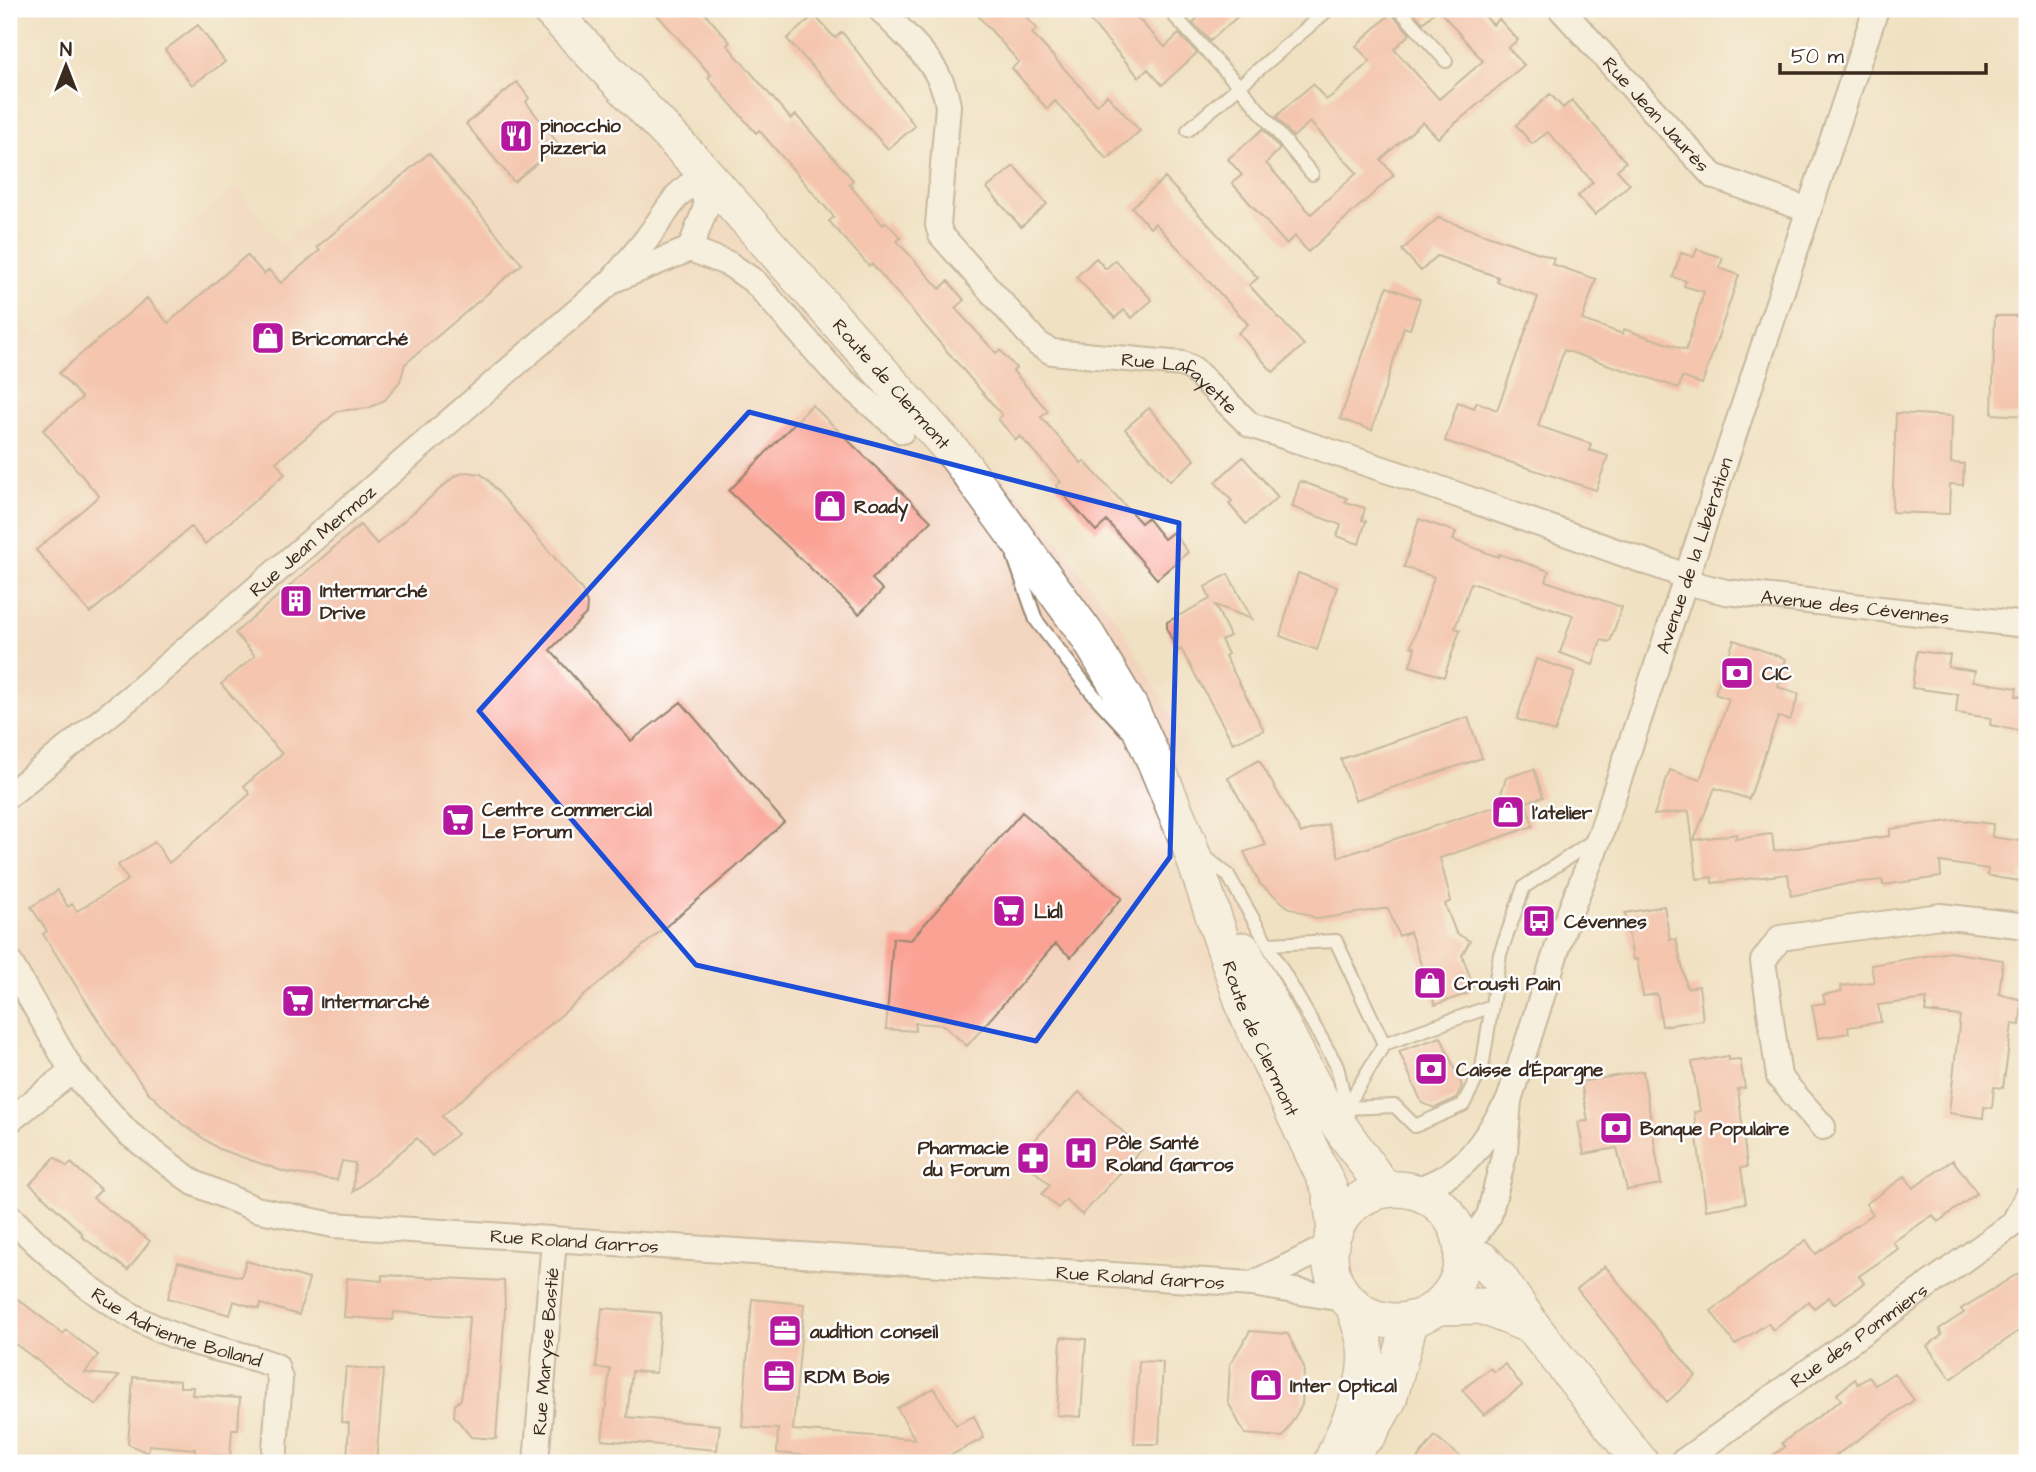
<svg xmlns="http://www.w3.org/2000/svg" width="2036" height="1472" viewBox="0 0 2036 1472" font-family="'Architects Daughter',sans-serif">
  <rect width="100%" height="100%" fill="#fff"/>
  <filter id="ink" filterUnits="userSpaceOnUse"><feTurbulence type="fractalNoise" baseFrequency=".0143" numOctaves="2"/><feDisplacementMap in="SourceGraphic" scale="14" xChannelSelector="R" yChannelSelector="G"/><feConvolveMatrix kernelMatrix="1 2 1 2 8 2 1 2 1" color-interpolation-filters="sRGB"/></filter>
  <filter id="wash" filterUnits="userSpaceOnUse"><feTurbulence type="fractalNoise" baseFrequency=".00686" numOctaves="4" result="noise"/><feDisplacementMap in="SourceGraphic" scale="28" xChannelSelector="R" yChannelSelector="G"/><feGaussianBlur stdDeviation="1.57" result="paint"/><feColorMatrix in="noise" values="0 0 0 0 0 0 0 0 0 0 0 0 0 0 0 0 0 1.4 0 .05"/><feComposite in="paint" operator="in"/></filter>
  <g filter="url(#wash)">
    <rect width="100%" height="100%" fill="#f0e1c3"/>
    <path fill="#f3d4bf" d="M568,20l461,484 93,123 97,174 181,477 -1089,-58 -187,-122 -115,-151v-641l30,32 199,-151 42,57z"/>
    <g id="blocks">
      <path fill="#faa395" d="M652,9h49l29,33 -3,3 64,74 5,-4 57,65 -4,4 34,41 3,-3 15,16 -4,3 43,48 8,-8 16,19 -9,8 41,45 4,-3 16,18 -3,3 35,40 -7,6 40,46 3,-2 57,62 6,-5 17,21 9,-7 15,20 -31,27 -50,-58 -11,10 -40,-45 5,-4 -41,-46 -4,4 -18,-21 4,-4 -130,-151 -3,2 -40,-45 5,-4 -75,-87 -3,3 -48,-55 3,-3z
        M972,9h47l18,20 -5,4 65,72 10,-10 33,36 -33,28 -52,-58 -8,8 -35,-41 7,-6z
        M1080,9h49l36,38 14,-13 18,19 -35,32 -14,-16 -9,8z
        M1205,9h41l-36,32 -17,-18z
        M1411,9h68l14,16 6,-6 19,21 -10,8 16,17 -86,73 -15,-16 -34,30 -8,8 13,15 -86,77 -13,-16 -9,8 -54,-61 10,-8 -14,-16 35,-30 17,20 -14,14 45,51 46,-41 -47,-51 -17,15 -17,-20 11,-11 26,-22 13,16 11,-8 33,-31 -14,-15 35,-33 19,21 -16,15 45,50 44,-38 -45,-52 -15,14z
        M814,15l21,23 7,-6 73,94 -27,23 -101,-110z
        M198,25l27,37 -33,23 -27,-35z
        M517,82l12,16 -3,4 33,43 -45,37 -48,-58z
        M1550,94l13,14 9,-8 54,62 -9,8 13,14 -35,31 -17,-19 15,-14 -45,-50 -16,12 -16,-19z
        M429,153l93,111 -117,100 -5,17 -15,19 -16,8 -31,3 -62,51 9,12 -80,70 -14,-17 -101,86 -54,-63 63,-54 -56,-66 39,-32 -23,-25 88,-75 21,25 79,-68 17,19 5,-4 12,13 39,-33 -3,-3z
        M1014,166l33,38 -26,23 -34,-39z
        M1165,178l93,100 -9,7 55,60 -31,27 -35,-39 10,-9 -93,-101 -5,5 -18,-21z
        M1438,218l116,40 -2,6 44,15 -14,41 41,14 1,-5 62,21 18,-58 -20,-6 2,-5 -13,-4 8,-24 13,4 3,-8 26,9 -4,10 20,7 -37,109 -20,-7 -3,11 -115,-38 -26,76 53,18 -2,6 19,6 -12,34 -151,-49 13,-39 16,6 3,-6 20,8 41,-113 -41,-15 1,-5 -61,-21 -16,15 -19,-21z
        M1096,258l10,11 9,-9 37,40 -20,18 -8,-8 -9,8 -39,-41z
        M1387,287l33,12 -10,30 -6,-2 -32,103 -32,-11z
        M1995,316h32v100l-35,-2z
        M812,405l119,116 -59,58 11,11 -24,24 -130,-123z
        M1149,408l46,52 -25,21 -45,-52z
        M1896,413l56,3 -1,47 13,1 -1,21 -13,-1 -1,30 -57,-2z
        M1243,457l35,40 -32,27 -17,-20 3,-3 -17,-19z
        M466,472l15,2 8,7 93,109 5,14 -1,10 -36,36 81,91 50,-39 103,120 -49,46 -293,248 15,18 -25,22 -15,-18 -64,54 2,-29 -13,-2 -5,19 -52,-8 -66,-23 -37,-25 -34,-32 -27,-36 -78,-122 4,-3 -16,-24 27,-17 10,17 4,-3 5,7 51,-31 -10,-15 37,-23 14,21 81,-69 -6,-8 38,-32 -61,-70 34,-28 -20,-23 125,-108 17,19 78,-68z
        M1300,481l47,17 -2,4 20,6 -3,12 4,1 -7,23 -22,-8 4,-11 -49,-18z
        M1419,519l37,13 -3,8 45,17 1,-3 50,17 -3,10 76,26 -12,35 -9,-2 -8,25 -33,-12 13,-38 -102,-32 -16,45 5,2 -16,47 -34,-11 5,-18 -4,-2 23,-69 -30,-10z
        M1298,573l39,14 -20,63 -37,-14z
        M1228,574l24,45 -37,-14 15,31 -9,4 7,14 -3,2 39,74 -31,13 -52,-94 -3,2 -11,-21v-8l43,-23 -5,-12z
        M1734,640l52,19 -8,28 21,7 -9,26 -12,-3 -29,82 -34,-11 -21,52 43,-6 -2,5 37,-5 2,17 116,-15v-7l67,-9 36,4 -1,13 35,5v32h-6l-1,7 -20,-3 -13,-3 1,-6 -48,-7 1,15 -58,8 -1,-5 -31,3 -60,13 -3,-22 -76,9v-6l-15,2 -8,-68 -35,4 16,-45 30,10 29,-81 -14,-5z
        M1917,651l33,4 -2,12 27,4 -2,10 44,7 -1,8 10,1 -5,34 -31,-6 1,-7 -35,-5 2,-19 -46,-6z
        M1536,659l39,13 -20,60 -38,-13z
        M1468,717l14,41 -127,42 -14,-41z
        M1259,760l42,73 27,-9 11,33 158,-51 9,-28 28,-9 9,28 -17,5 7,24 -93,32 11,43 -6,3 11,29 14,8 -8,14 11,30 -4,8 -34,12 -25,-73 -11,4 -11,-28 -70,11 -30,-12 -28,-23 -16,-32 22,-7 -38,-67z
        M1022,812l100,86 -51,59 -16,-13 -88,102 -24,-21 -28,-2v8l-29,-2 7,-91 18,2z
        M1664,906l6,34 6,-1 11,49 12,-2 4,34 -41,6 -5,-32 -14,2 -6,-37 -4,1 -8,-47z
        M1949,952l54,8 -4,34 23,6 -2,25 -8,-1 -9,64 -9,-1 -2,21 -8,-1 -1,11 -34,-5 11,-97 -35,-4 2,-13 -49,6 3,17 -33,5 1,6 -31,5 -6,-33 13,-2 -2,-8 19,-4 -1,-5 33,-4 -3,-17z
        M1441,1037l21,49 -6,12 -21,10 -13,-5 -23,-52z
        M1729,1056v4l11,-1 5,29 -7,1 9,78 -6,1 5,35 -40,7 -12,-98 6,-1 -8,-49z
        M1643,1071l18,113 -34,6 -10,-42 -33,6 -6,-32 10,-1 -7,-39z
        M1079,1092l63,57 -60,66 -16,-15 -8,8 -16,-14 8,-9 -31,-28z
        M55,1157l12,10 4,-4 30,27 -8,8 57,43 -22,29 -47,-34 2,-2 -53,-50z
        M1953,1160l24,33 -39,29 -5,-7 -40,27 5,7 -39,27 5,7 -30,21 -5,-7 -15,11 -5,-7 -36,29 -5,-7 -33,22 -24,-34 95,-71 10,14 57,-40 -7,-10 39,-28 8,12z
        M246,1261l63,18 -10,36 -38,-11 -2,5 -25,-8 -4,14 -62,-17 10,-36 63,15z
        M1605,1266l91,110 -29,26 -90,-113z
        M2027,1268v57l-76,54 -24,-33 15,-11 -3,-6 25,-16 -3,-4z
        M382,1275l122,6 1,28 -9,130 -25,-2 -17,-21 1,-11 6,-6 4,-26 4,-56 -75,-5 -1,8 -49,-3 3,-39 35,3z
        M9,1292l54,42 3,-4 32,25 -13,18 34,3 -23,29 -87,-66z
        M752,1299l52,5 -11,126 122,9 -18,-31 37,-20 22,37 18,-9 10,22 -48,25h-40l-119,-10 1,-24 -36,-2z
        M602,1308l59,5 -5,60 -24,-2 -5,46 93,8 -3,25 -115,-10 8,-71 -14,-1z
        M1250,1331l38,3 16,33 -2,38 -19,32 -38,-3 -17,-32 2,-38z
        M1061,1337l25,2 -5,78 -24,-2z
        M1139,1361l24,1 -4,82h-25z
        M1505,1364l17,22 -38,29 -22,-25 28,-22 4,4z
        M346,1367l38,3 -8,93 -29,-2 2,-38 -8,-1z
        M1894,1373l20,27 -89,63h-63l23,-16 -3,-4 59,-43 -4,-6 18,-15 3,5 11,-7 6,8z
        M133,1377l47,4v6h13l-1,8 48,3 -2,31h-6l-2,27 -35,-2v-5l-46,-4 -1,8 -20,-9z
        M1435,1436l33,27h-54z"/>
    </g>
  </g>
  <g filter="url(#ink)">
    <use href="#blocks" fill-opacity="0" stroke="#968670" stroke-width="2"/>
    <g fill="none" stroke-linecap="round" stroke-linejoin="round">
      <defs>
        <path id="lane" d="M1168,9l71,77 73,88
          M1399,9l47,52
          M1188,130l141,-121
          M1014,557l22,63 56,73 34,37
          M1203,855l25,20 109,191 11,48
          M1267,944l69,-3 48,103 -38,64
          M1384,1044l108,-38
          M1346,1108l49,-2 20,20 48,-21 19,-37 18,-114 24,-67 70,-47"/>
        <g id="street">
          <path id="s1" d="M880,9c27,29 63,56 68,97l-10,119 3,10 97,109 14,8 130,12 11,5 57,56 157,52 265,94 26,14 28,7 301,33"/>
          <path id="s2" d="M1561,9l152,167 95,34"/>
          <path d="M690,249l39,15 26,18 85,96 62,53"/>
          <path d="M616,279l74,-30 16,-42 -5,-34"/>
          <path id="s3" d="M9,795l123,-99 480,-415 34,-41 31,-44 11,-10 34,5"/>
          <path id="s4" d="M9,961l63,110 56,62 66,50 62,26 77,16 919,59 97,16"/>
          <path d="M9,1121l63,-50"/>
          <path d="M1823,1127l-44,-50 -16,-116 17,-23 160,-22 87,10"/>
          <path d="M1412,1191c55,-17 65,-42 95,-87"/>
          <path id="s5" d="M9,1216c49,49 103,97 169,121 32,12 67,16 98,29l4,13 -6,84"/>
          <path id="s6" d="M1463,1252l26,-36 16,-65 4,-51 55,-173 36,-91 276,-827"/>
          <path d="M1252,1284l79,-39"/>
          <path id="s7" d="M536,1463l18,-224"/>
          <path id="s8" d="M1681,1463l332,-239 14,-27"/>
        </g>
        <g id="secondary">
          <path id="s9" d="M549,9l151,158 258,291 129,177 43,72 25,55 34,82 57,168 84,178 5,41"/>
          <path d="M1243,950l78,150 64,90"/>
          <circle cx="1396" cy="1255" r="66"/>
          <path d="M1463,1252l20,8 17,19 33,48 108,136"/>
          <path d="M1437,1307l45,-1 51,21"/>
          <path d="M1332,1461c14,-35 38,-75 33,-115 -2,-14 -8,-28 -12,-42"/>
          <path d="M1335,1463l34,-29 20,-35 22,-80"/>
        </g>
      </defs>
      <use href="#lane" stroke="#968670" stroke-width="16"/>
      <use href="#street" stroke="#968670" stroke-width="28"/>
      <use href="#secondary" stroke="#968670" stroke-width="38"/>
      <use href="#lane" stroke="#fff" stroke-width="12"/>
      <use href="#street" stroke="#fff" stroke-width="24"/>
      <use href="#secondary" stroke="#fff" stroke-width="35"/>
    </g>
  </g>
  <path d="M0 0H2036V1472H0ZM749,412l430,111 -9,334 -134,184 -340,-76 -217,-254z" fill="#f0e1c3" fill-opacity=".55" fill-rule="evenodd"/>
  <path fill="none" stroke="#1d4ed8" stroke-width="5" stroke-linejoin="round" d="M749,412l430,111 -9,334 -134,184 -340,-76 -217,-254z"/>
  <defs>
    <symbol id="restaurant-square" viewBox="-11 -11 22 22"><rect x="-9" y="-9" width="18" height="18" rx="4" fill="#b5179e" stroke="#fff"/><path d="M-5-6h1v4h1v-4h1v4h1v-4h1v5L-1.5 .5V6h-2V.5L-5-1ZM5-6V6H3V1.5H1.5Q1.5-4 5-6Z" fill="#fff"/></symbol>
    <symbol id="shop-square" viewBox="-11 -11 22 22"><rect x="-9" y="-9" width="18" height="18" rx="4" fill="#b5179e" stroke="#fff"/><path d="M-5-2.5h2.3a2.7 3.5 0 0 1 5.4 0H5L5.5 6h-11ZM-1.5-2.5h3a1.5 2.3 0 0 0-3 0Z" fill="#fff"/></symbol>
    <symbol id="building-square" viewBox="-11 -11 22 22"><rect x="-9" y="-9" width="18" height="18" rx="4" fill="#b5179e" stroke="#fff"/><path d="M-4-6H4V6H1V3H-1V6H-4ZM-2.5-4.3h1.7v1.8h-1.7ZM.8-4.3h1.7v1.8H.8ZM-2.5-1h1.7V.8h-1.7ZM.8-1h1.7V.8H.8Z" fill="#fff"/></symbol>
    <symbol id="bank-square" viewBox="-11 -11 22 22"><rect x="-9" y="-9" width="18" height="18" rx="4" fill="#b5179e" stroke="#fff"/><path d="M-6-4H6V4H-6ZM0-2.3a2.3 2.3 0 1 0 0 4.6a2.3 2.3 0 1 0 0-4.6Z" fill="#fff"/></symbol>
    <symbol id="supermarket-square" viewBox="-11 -11 22 22"><rect x="-9" y="-9" width="18" height="18" rx="4" fill="#b5179e" stroke="#fff"/><path d="M-6-5.5h2.5l.6 2H6L4.5 2H-2.5L-4.4-4H-6ZM-1.5 3.2a1.3 1.3 0 1 0 .1 0ZM3 3.2a1.3 1.3 0 1 0 .1 0Z" fill="#fff"/></symbol>
    <symbol id="bus-square" viewBox="-11 -11 22 22"><rect x="-9" y="-9" width="18" height="18" rx="4" fill="#b5179e" stroke="#fff"/><path d="M-5-6H5V4H4V6H2V4H-2V6H-4V4H-5ZM-3.5-4V0h7V-4ZM-3.5 1.2v1.5H-2V1.2ZM2 1.2v1.5H3.5V1.2Z" fill="#fff"/></symbol>
    <symbol id="hospital-square" viewBox="-11 -11 22 22"><rect x="-9" y="-9" width="18" height="18" rx="4" fill="#b5179e" stroke="#fff"/><path d="M-5-5h3v3.5h4V-5h3V5h-3V1.5h-4V5h-3Z" fill="#fff"/></symbol>
    <symbol id="pharmacy-square" viewBox="-11 -11 22 22"><rect x="-9" y="-9" width="18" height="18" rx="4" fill="#b5179e" stroke="#fff"/><path d="M-2-6h4v4h4v4h-4v4h-4v-4h-4v-4h4Z" fill="#fff"/></symbol>
    <symbol id="office-square" viewBox="-11 -11 22 22"><rect x="-9" y="-9" width="18" height="18" rx="4" fill="#b5179e" stroke="#fff"/><path d="M-6-3h4V-5.5h4V-3h4V5H-6ZM-1-4.5V-3h2v-1.5ZM-6 0V1H6V0Z" fill="#fff"/></symbol>
  </defs>
  <g fill-rule="evenodd">
    <use href="#restaurant-square" x="497" y="117" width="38" height="38"/>
    <use href="#shop-square" x="249" y="319" width="38" height="38"/>
    <use href="#shop-square" x="811" y="487" width="38" height="38"/>
    <use href="#building-square" x="277" y="582" width="38" height="38"/>
    <use href="#bank-square" x="1718" y="654" width="38" height="38"/>
    <use href="#shop-square" x="1489" y="793" width="38" height="38"/>
    <use href="#supermarket-square" x="439" y="801" width="38" height="38"/>
    <use href="#supermarket-square" x="990" y="892" width="38" height="38"/>
    <use href="#bus-square" x="1520" y="902" width="38" height="38"/>
    <use href="#shop-square" x="1411" y="964" width="38" height="38"/>
    <use href="#supermarket-square" x="279" y="982" width="38" height="38"/>
    <use href="#bank-square" x="1412" y="1050" width="38" height="38"/>
    <use href="#bank-square" x="1597" y="1109" width="38" height="38"/>
    <use href="#hospital-square" x="1062" y="1134" width="38" height="38"/>
    <use href="#pharmacy-square" x="1014" y="1139" width="38" height="38"/>
    <use href="#office-square" x="766" y="1312" width="38" height="38"/>
    <use href="#office-square" x="760" y="1357" width="38" height="38"/>
    <use href="#shop-square" x="1247" y="1366" width="38" height="38"/>
  </g>
  <g text-anchor="middle" stroke-width="5" stroke-linejoin="round" paint-order="stroke">
    <g font-size="19" fill="#3b2a1e" stroke="#fff">
      <text dy="7" stroke="none"><textPath href="#s2" startOffset="142">Rue Jean Jaurès</textPath></text>
      <text dy="7" stroke="none"><textPath href="#s9" startOffset="508">Route de Clermont</textPath></text>
      <text dy="7" stroke="none"><textPath href="#s1" startOffset="548">Rue Lafayette</textPath></text>
      <text dy="7" stroke="none"><textPath href="#s3" startOffset="396">Rue Jean Mermoz</textPath></text>
      <text dy="7" stroke="none"><textPath href="#s6" startOffset="738">Avenue de la Libération</textPath></text>
      <text dy="7" stroke="none"><textPath href="#s1" startOffset="1270">Avenue des Cévennes</textPath></text>
      <text dy="7" stroke="none"><textPath href="#s9" startOffset="1267">Route de Clermont</textPath></text>
      <text dy="7" stroke="none"><textPath href="#s4" startOffset="681">Rue Roland Garros</textPath></text>
      <text dy="7" stroke="none"><textPath href="#s4" startOffset="1248">Rue Roland Garros</textPath></text>
      <text dy="7" stroke="none"><textPath href="#s5" startOffset="205">Rue Adrienne Bolland</textPath></text>
      <text dy="7" stroke="none"><textPath href="#s8" startOffset="219">Rue des Pommiers</textPath></text>
      <text dy="7" stroke="none"><textPath href="#s7" startOffset="112">Rue Maryse Bastié</textPath></text>
    </g>
    <g font-size="19" font-weight="bold" fill="#3b2a1e" stroke="#fff" text-anchor="start">
      <text x="540" y="132">pinocchio<tspan x="540" dy="22">pizzeria</tspan></text>
      <text x="292" y="345">Bricomarché</text>
      <text x="854" y="513">Roady</text>
      <text x="320" y="597">Intermarché<tspan x="320" dy="22">Drive</tspan></text>
      <text x="1762" y="680">CIC</text>
      <text x="482" y="816">Centre commercial<tspan x="482" dy="22">Le Forum</tspan></text>
      <text x="1532" y="819">l'atelier</text>
      <text x="1034" y="918">Lidl</text>
      <text x="1564" y="928">Cévennes</text>
      <text x="1454" y="990">Crousti Pain</text>
      <text x="322" y="1008">Intermarché</text>
      <text x="1456" y="1076">Caisse d'Épargne</text>
      <text x="1640" y="1135">Banque Populaire</text>
      <text x="1106" y="1149">Pôle Santé<tspan x="1106" dy="22">Roland Garros</tspan></text>
      <text x="1009" y="1154" text-anchor="end">Pharmacie<tspan x="1009" dy="22">du Forum</tspan></text>
      <text x="810" y="1338">audition conseil</text>
      <text x="804" y="1383">RDM Bois</text>
      <text x="1290" y="1392">Inter Optical</text>
    </g>
  </g>
  <rect width="2036" height="1472" fill="none" stroke="#fff" stroke-width="35"/>
  <g transform="translate(66 66)" stroke="#ffffff" stroke-width="5" paint-order="stroke">
  <path d="M0-5L12 26L0 18L-12 26Z" fill="#3b2a1e"/>
  <text y="-10" font-size="19" font-weight="bold" text-anchor="middle" fill="#3b2a1e">N</text>
  </g>
  <path d="M1780 63v10h206v-10" fill="none" stroke="#3b2a1e" stroke-width="3.5"/>
  <text x="1791" y="63" font-size="21" fill="#3b2a1e" stroke="#ffffff" stroke-width="5" paint-order="stroke">50 m</text>
</svg>
